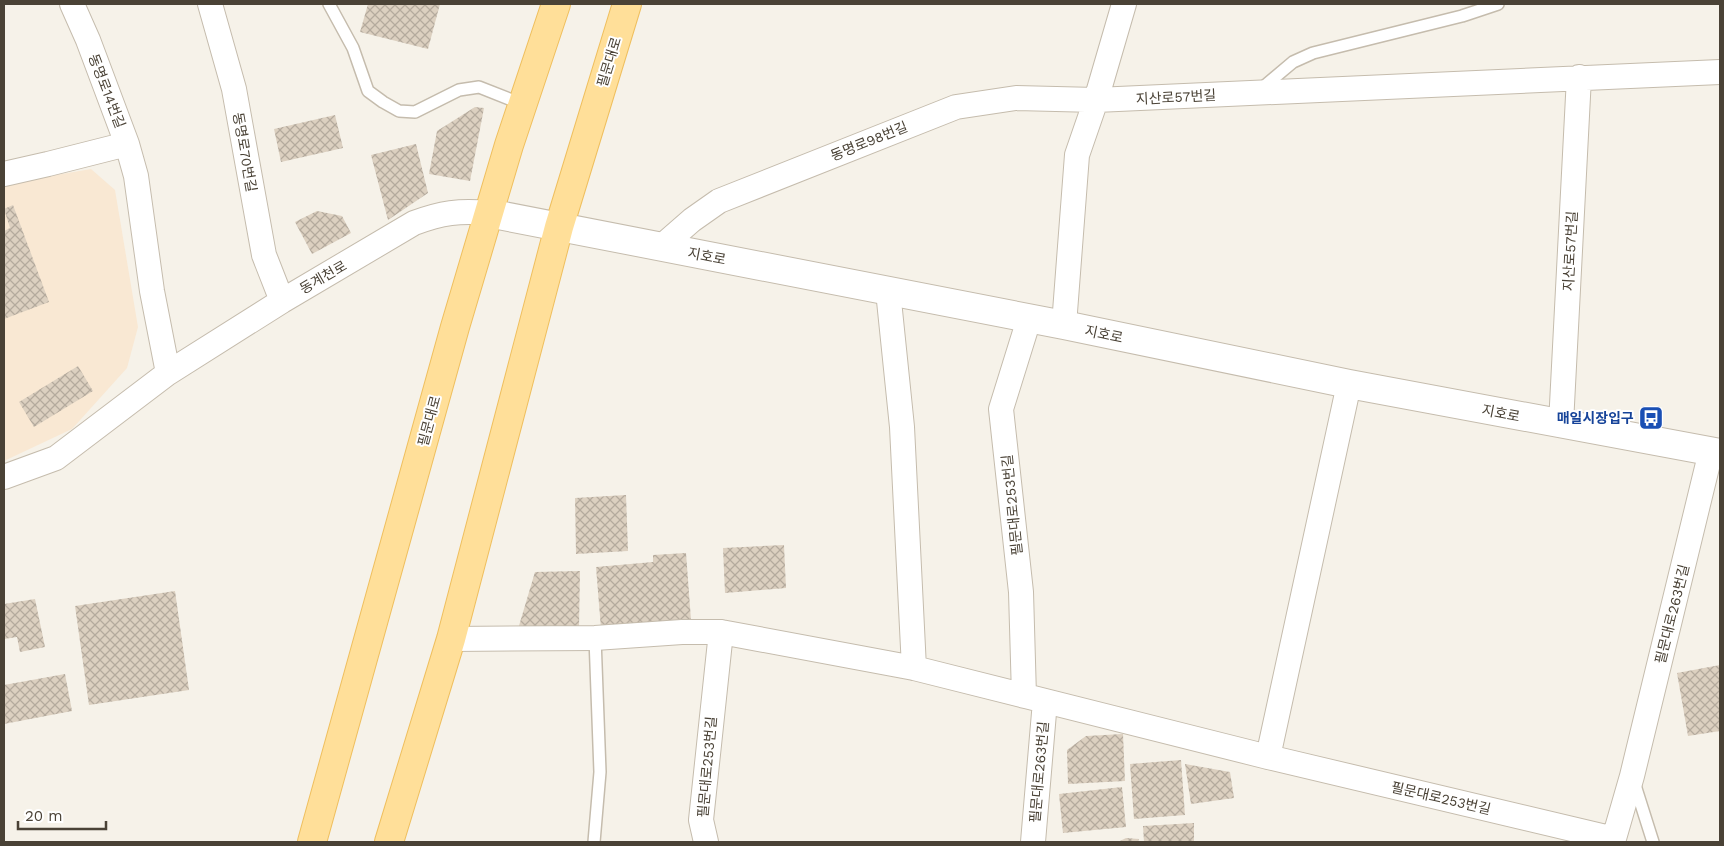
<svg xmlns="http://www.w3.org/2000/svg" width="1724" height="846" viewBox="0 0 1724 846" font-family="'Work Sans','Noto Sans KR',sans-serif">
  <defs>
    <pattern id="building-cross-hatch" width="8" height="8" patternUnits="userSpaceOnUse" patternTransform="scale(1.25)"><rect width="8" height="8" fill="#dcd0c0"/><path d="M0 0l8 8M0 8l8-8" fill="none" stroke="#b4aa9d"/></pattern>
  </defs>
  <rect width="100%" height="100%" fill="#f6f2e9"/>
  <path fill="#f9e8d3" d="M91,169l24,21 23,137 -11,41 -55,61 -68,32v-277z"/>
  <path fill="url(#building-cross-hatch)" d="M368,4h72l-12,45 -68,-17z
    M475,107l9,1 -14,73 -41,-7 8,-43z
    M335,115l8,33 -62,14 -7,-33z
    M416,144l12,49 -40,27 -17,-65z
    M13,205l36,97 -45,17v-88l6,-3 -6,-19z
    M317,211l25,5 9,17 -39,21 -17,-32z
    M78,366l15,25 -59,36 -15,-25z
    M626,495l2,56 -52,3 -1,-56z
    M784,545l2,43 -61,5 -2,-45z
    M686,553l5,67 -90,9 -5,-62 57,-5v-7z
    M580,571l-1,58h-61l17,-57z
    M175,591l14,99 -100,15 -14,-99z
    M35,599l10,48 -25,5 -3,-15 -13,2v-35z
    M1720,665v66l-32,5 -11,-63z
    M65,674l7,37 -68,13v-39z
    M1123,734l2,47 -57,3 -1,-34 19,-14z
    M1181,760l4,55 -51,4 -4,-55z
    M1185,764l45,8 4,26 -43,6z
    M1122,787l4,40 -63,6 -4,-39z
    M1194,823v19h-50l-1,-16z
    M1126,838l13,1 -1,3h-20z"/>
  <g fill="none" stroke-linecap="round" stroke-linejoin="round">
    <defs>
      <path id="service" d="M329,4l24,44 15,43 15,11 16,9 16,1 44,-22 20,-3 43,17
        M1261,89l32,-27 20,-9 149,-37 36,-12
        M1634,782l19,60
        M594,842l6,-70 -5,-134"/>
      <path id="minor" d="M72,4l16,36 39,104 9,32 16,115 16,82
        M210,4l24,85 30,166 18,46
        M4,174l44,-10 79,-20
        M661,247l31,-27 27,-19 237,-94 60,-9 80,2 624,-28
        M888,291l14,136 12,241
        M1064,325l13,-170 19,-55 28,-96
        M1561,424l18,-347
        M4,477l52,-19 112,-85 114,-72 132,-78c27,-10 46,-13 74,-10
        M451,639l144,-1 87,-6h39l193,36 354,89 346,82
        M1024,696l-3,-104 -20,-183 28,-90
        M1268,757l81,-373
        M706,842l-5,-22 20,-188
        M1033,842l12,-141
        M1613,842l19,-66 79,-325"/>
      <path id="tertiary" d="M488,213l576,112 285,59 371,69"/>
      <path id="primary" d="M312,842l143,-515 54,-182 47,-141
        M389,842l62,-203 108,-412 68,-223"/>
    </defs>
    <use href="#service" stroke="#c5bcad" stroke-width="14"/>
    <use href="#minor" stroke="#c5bcad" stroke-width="26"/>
    <use href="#tertiary" stroke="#c5bcad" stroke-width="30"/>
    <use href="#primary" stroke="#efbf5e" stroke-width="30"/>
    <use href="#service" stroke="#fff" stroke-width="11"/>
    <use href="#minor" stroke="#fff" stroke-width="24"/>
    <use href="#tertiary" stroke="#fff" stroke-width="28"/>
    <use href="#primary" stroke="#ffdf99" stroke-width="28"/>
  </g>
  <defs>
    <symbol id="bus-square" viewBox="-11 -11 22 22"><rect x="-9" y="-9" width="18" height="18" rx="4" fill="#1a4fb4" stroke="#fff"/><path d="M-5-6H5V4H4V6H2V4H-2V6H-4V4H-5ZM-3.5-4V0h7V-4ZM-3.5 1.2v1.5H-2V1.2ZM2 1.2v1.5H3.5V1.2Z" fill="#fff"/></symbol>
  </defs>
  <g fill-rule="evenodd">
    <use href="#bus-square" x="1637" y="404" width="28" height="28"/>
  </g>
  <g text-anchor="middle" stroke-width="4" stroke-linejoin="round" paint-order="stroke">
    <g font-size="14" fill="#4a4236" stroke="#fff">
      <text transform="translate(609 62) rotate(-73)" y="5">필문대로</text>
      <text transform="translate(107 91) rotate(69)" y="5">동명로14번길</text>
      <text transform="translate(1176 97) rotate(-3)" y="5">지산로57번길</text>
      <text transform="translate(869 141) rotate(-22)" y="5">동명로98번길</text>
      <text transform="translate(245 152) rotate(80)" y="5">동명로70번길</text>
      <text transform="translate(1570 251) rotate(-87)" y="5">지산로57번길</text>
      <text transform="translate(707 256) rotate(11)" y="5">지호로</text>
      <text transform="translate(323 277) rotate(-30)" y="5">동계천로</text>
      <text transform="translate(1104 334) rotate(12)" y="5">지호로</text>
      <text transform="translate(1501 413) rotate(11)" y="5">지호로</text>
      <text transform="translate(429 421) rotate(-75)" y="5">필문대로</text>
      <text transform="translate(1012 505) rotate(-96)" y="5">필문대로253번길</text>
      <text transform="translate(1672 614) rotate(-76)" y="5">필문대로263번길</text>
      <text transform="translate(707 767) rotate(-85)" y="5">필문대로253번길</text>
      <text transform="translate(1039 772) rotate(-85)" y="5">필문대로263번길</text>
      <text transform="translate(1441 798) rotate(13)" y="5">필문대로253번길</text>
    </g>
    <g font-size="14" font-weight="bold" fill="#164399" stroke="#fff" text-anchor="end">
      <text x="1634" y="423">매일시장입구</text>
    </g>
  </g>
  <rect width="1724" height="846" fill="none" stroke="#4a4236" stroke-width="10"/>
  <path d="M18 821v8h88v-8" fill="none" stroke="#4a4236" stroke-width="2.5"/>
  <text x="25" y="821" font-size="15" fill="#4a4236" stroke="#ffffff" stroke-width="4" paint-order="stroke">20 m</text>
</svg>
